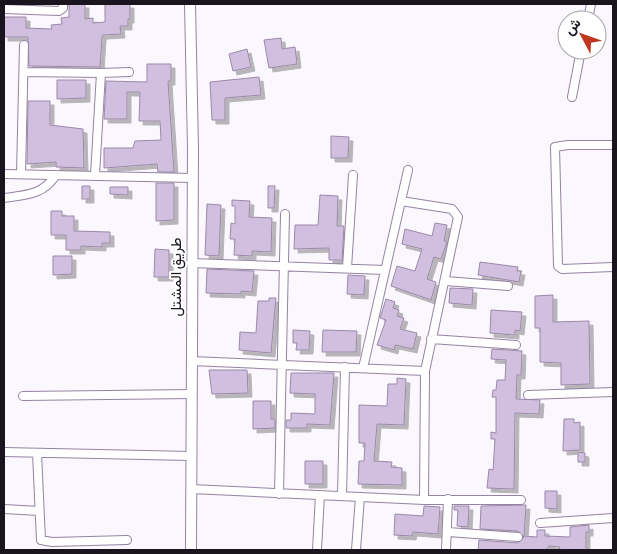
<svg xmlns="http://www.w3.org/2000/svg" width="617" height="554" viewBox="0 0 617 554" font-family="'Alegreya Sans',Vazirmatn,sans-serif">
  <defs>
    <filter id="shadow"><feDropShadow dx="4" dy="4" stdDeviation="0" flood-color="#0004"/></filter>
  </defs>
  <rect width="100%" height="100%" fill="#fbf7fe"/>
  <path fill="#d1bfe0" stroke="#9a89a7" filter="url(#shadow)" d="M69,4h16v15l8,-1v5l12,-1v-18h25v15h-2v7h-8l1,8 -18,1 -1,2 -2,30 -71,-1 -1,-29h-24v-20h22v11l26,1 -1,-4 11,-1 -1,-6 8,-1z
    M281,38l1,11 13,-2 2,17 -28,4 -5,-28z
    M247,49l4,18 -18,4 -4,-17z
    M147,64h24v17h-3l6,91h-16l-1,-8 -53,4v-20h29l2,-7 26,-1 -1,-19h-21l1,-29h-13v27h-23l2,-38 41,1z
    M259,77l2,18 -36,3v22h-13l-2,-38z
    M57,80h29v18l-29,1z
    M28,101h22v24l33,4 1,39 -28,-1v-5l-29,2z
    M331,136l18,1 -1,21h-17z
    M156,183h18v37l-18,1z
    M82,186h8v13h-8z
    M268,186h7l-1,22h-6z
    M110,187h18v8l-18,-1z
    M320,195l18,1 -1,30h7l-2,34h-13v-12l-35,1 1,-24h23z
    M232,200l18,1 -1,16 23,1 -1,34 -19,-1v5l-18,-1 1,-16h-5l1,-16 4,1v-18h-3z
    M207,204l14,1 -2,51 -14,-1z
    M51,211h11v5h12v15l36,1v11h-8v4l-21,-1v4h-15v-15h-15z
    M435,223l12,2 -3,16 3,1 -6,17 -7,-2 -7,22 9,3 -5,18 -40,-14 6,-20 18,5 7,-22 -20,-5 3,-15 27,7z
    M155,249l14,1v27h-15z
    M53,256h19v18l-19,1z
    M480,262l38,5 -1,4h4l-2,11 -41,-7z
    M207,269l47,2 -2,21 -11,-1v3l-35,-1z
    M348,275l17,1 -1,19 -17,-1z
    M450,288l23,1 -1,16 -23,-2z
    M553,295v27l36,-1 1,63 -29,1v-22l-21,-1v-34h-5v-32z
    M269,298h7l-5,55 -32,-3 1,-18 16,1 2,-32h11z
    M386,299l9,3 -2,6 6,2 -2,6 7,2 -4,11 17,4 -4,16 -18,-4 -1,5 -17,-5 9,-25 -6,-2z
    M491,310l31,2 -2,19 -5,-1v5l-25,-2z
    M293,330l17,1 -1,19h-13l1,-7h-4z
    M323,330l34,1 -1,21h-34z
    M492,349l30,2 -1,24h-4l-1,24 24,1 -1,14 -24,-1 -1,76 -27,-1 2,-19 4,1 2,-31h-4v-7l5,1v-36h-4l1,-7h3l1,-10h8l1,-20 -15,-1z
    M209,370h38l1,23 -36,1z
    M291,373h43l-4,52 -23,-1v4h-21v-8h5v-7l24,1v-20l-25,-1z
    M397,378l9,1 -2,46 -27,-1 -3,37 18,1 -1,5 11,1v17l-44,-1 1,-23h5l1,-18h-6v-38l28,1 1,-22h9z
    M253,401h18v18h4v9l-22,1z
    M564,419h10v4l6,-1v28l-17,1z
    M578,452l7,1v9h-7z
    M305,461h18v23h-18z
    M545,491h12v18l-12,-1z
    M526,505l-2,31 13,1v-7h8v6l25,1v-10l19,-2v7h-3v18h-27l1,-3 -11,-1 -3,4h-68l1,-10 39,3 6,-6 -6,-6 -38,-2 1,-23z
    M424,506l16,1 -2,27 -25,-2 -1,4 -18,-1 1,-21 28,2z
    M454,506h15l-1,21 -11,-1 1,-16h-4z"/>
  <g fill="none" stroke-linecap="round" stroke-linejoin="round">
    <defs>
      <path id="minor" d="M4,9l55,2 4,-3v-4
        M588,20l3,-16
        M24,72l77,1
        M572,97l9,-47
        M613,145h-45l-13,2 3,119 4,3 51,-2
        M4,174l188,4
        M21,174l3,-129
        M95,175l6,-102 28,-1
        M4,198c22,-3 39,-3 52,-23
        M401,201l51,8 6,8 -33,154 -1,129
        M191,263l194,7
        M347,268l6,-93
        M446,281l62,5
        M431,339l85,6
        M191,361l234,10
        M363,368l45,-198
        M528,395l85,-3
        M23,396l169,-2
        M4,452l187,4
        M37,453l4,87 11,2 75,-2
        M191,489l233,11h97
        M279,494l6,-280
        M342,496l3,-129
        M4,509l35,2
        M540,523l73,-5
        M448,532l70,5
        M317,550l3,-55
        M356,550l4,-53
        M446,550l2,-51"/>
      <path id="secondary" d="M190,4l3,145 -2,401"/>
    </defs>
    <use href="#minor" stroke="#9483a2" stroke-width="10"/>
    <use href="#secondary" stroke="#9483a2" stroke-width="12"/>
    <use href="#minor" stroke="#fff" stroke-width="8"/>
    <use href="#secondary" stroke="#fff" stroke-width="10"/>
  </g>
  <g text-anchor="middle" stroke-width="4" stroke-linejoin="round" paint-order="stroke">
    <g font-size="15" fill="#1a141f" stroke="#fff">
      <text transform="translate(176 277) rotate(-90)" y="5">طريق المشتل</text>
    </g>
  </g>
  <rect width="617" height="554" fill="none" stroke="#1a141f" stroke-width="10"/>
  <g transform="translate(582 35) rotate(311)"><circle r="24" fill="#ffffff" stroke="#a3a1a5"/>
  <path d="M0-4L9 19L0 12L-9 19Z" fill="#c1361e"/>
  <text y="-8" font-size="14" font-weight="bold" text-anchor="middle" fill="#1a141f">ش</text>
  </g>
</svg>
